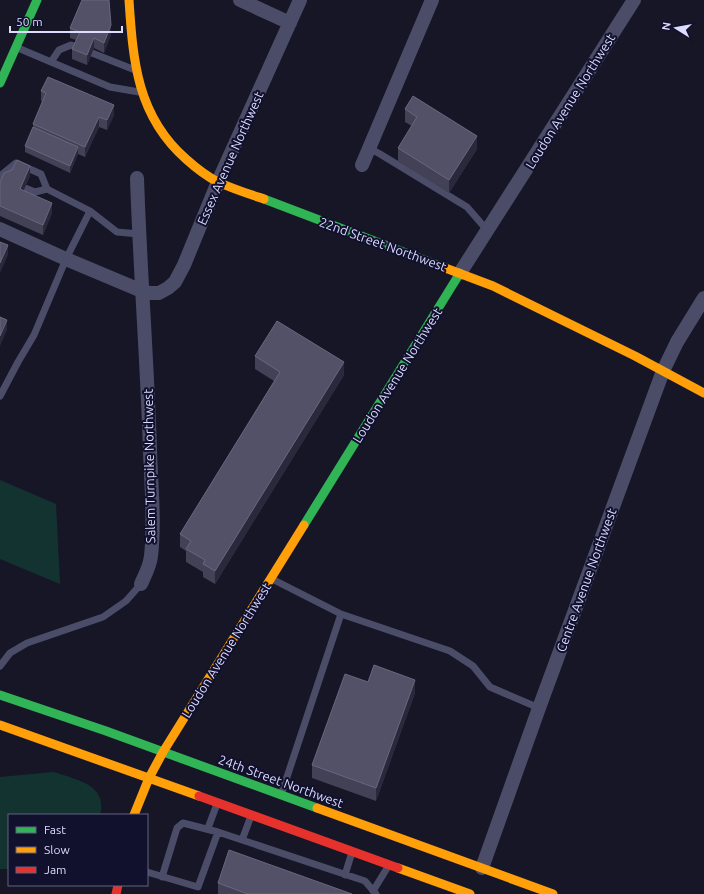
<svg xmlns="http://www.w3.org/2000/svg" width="704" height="894" viewBox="0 0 704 894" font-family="Ubuntu,sans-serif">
  <rect width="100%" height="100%" fill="#171627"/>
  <path fill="#133331" d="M0,480l56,24 4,80 -60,-25z
    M54,772c22,8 54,12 46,43h-91v54h-9v-92z"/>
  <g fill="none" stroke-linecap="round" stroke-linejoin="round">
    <path stroke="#4b4d68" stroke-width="7" d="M18,48l92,39 29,5
      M92,53l43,17
      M51,62l8,-12 12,-5 6,2
      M369,148l11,6 87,53 20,23
      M0,176l16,-13 25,11 6,15 43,22 27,21 22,2
      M25,188l10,4 12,-3
      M0,396l18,-34 16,-27 32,-76 24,-48
      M272,579l69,35 -60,181
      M341,614l109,37 23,15 17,21 49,21
      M0,666l10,-13 17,-10 76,-26 23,-16 15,-17
      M208,828l9,-24
      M218,832l147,49 11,13
      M242,840l9,-24
      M147,872l51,15 20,-55 -35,-9 -6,5 -15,49
      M345,875l7,-23
      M373,891l16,-26"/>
    <path stroke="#4b4d68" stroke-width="14" d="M240,0l50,23
      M362,165l70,-165
      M137,178c3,91 10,181 13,272 1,35 5,71 1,106 -1,10 -6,19 -10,28
      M0,229l66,30 76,32 8,2h9l9,-5 7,-6 9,-17 34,-83 82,-182
      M460,273l174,-273
      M482,868l57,-160 124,-337 14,-29 27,-44"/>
    <path stroke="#30b455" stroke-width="9" d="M0,83l37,-83
      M264,199l176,67
      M304,525l156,-252
      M0,695l106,36 211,77"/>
    <path stroke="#ff9f0a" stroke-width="9" d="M129,0c4,61 8,116 57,159 10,9 20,17 32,23 15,7 31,12 46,17
      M440,266l53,20 142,70 69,37
      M0,725l199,71
      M317,808l236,86
      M134,815l15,-37 14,-26 141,-227
      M398,868l72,26"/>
    <path stroke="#e5322d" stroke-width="9" d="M199,796l199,72
      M116,894l2,-9"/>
  </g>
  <path fill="#424155" d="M70,28l41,7 -7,18 -10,-5 -7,17 -15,-6v-10l4,-9 -6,-2z
    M41,91l73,24 -7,15 -8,-3 -14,30 -7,-3 -8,19 -45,-21v-6l8,-19v-3l10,-22 -2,-1z
    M405,109l72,40 -28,44 -51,-32v-13l14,-22 -7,-4z
    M30,176l-7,14 29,23 -9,22 -43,-19v-36z
    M255,356l89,19 -129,209 -12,-7v-5l-17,-10v-11l-6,-4v-13l94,-153 -19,-12z
    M368,682l47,11 -39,108 -64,-23v-13z
    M218,883l134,11h-134z"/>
  <path fill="#2a293b" d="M111,25v10l-7,18v-10z
    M94,38v10l-7,17v-10z
    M114,105v10l-7,15v-10z
    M99,117v10l-14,30v-10z
    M477,136v13l-28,44v-13z
    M78,147v7l-8,19v-7z
    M30,166v10l-10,23v-10z
    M52,203v10l-9,22v-10z
    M8,245v10l-8,18v-10z
    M7,320v10l-7,16v-10z
    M344,362v13l-129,209v-13z
    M415,680v13l-39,108v-13z"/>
  <path fill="#525167" stroke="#68677f" d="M82,0h27l2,25 -7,18 -10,-5 -7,17 -15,-6 8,-17 -10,-4z
    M48,77l66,28 -7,15 -8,-3 -14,30 -52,-23 13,-31 -5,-2z
    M413,96l64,40 -28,44 -51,-32 19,-31 -12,-8z
    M33,127l45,20 -8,19 -45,-20z
    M17,160l13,6 -10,23 32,14 -9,22 -43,-19v-26h1l3,-7 8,-3z
    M0,242l8,3 -8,18z
    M0,317l7,3 -7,16z
    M277,321l67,41 -129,209 -12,-7 2,-4 -19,-11 5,-8 -11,-7 100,-162 -25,-16z
    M374,665l41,15 -39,108 -64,-23 33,-91 23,8z
    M229,850l123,44h-104l-30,-11z"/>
  <g text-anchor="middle" stroke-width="4" stroke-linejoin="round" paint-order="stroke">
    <g font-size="13" fill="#dcdcff" stroke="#11102d">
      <text transform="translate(570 101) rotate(-58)" y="5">Loudon Avenue Northwest</text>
      <text transform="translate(230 158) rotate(-66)" y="5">Essex Avenue Northwest</text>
      <text transform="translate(383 244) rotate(20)" y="5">22nd Street Northwest</text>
      <text transform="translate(397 375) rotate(-58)" y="5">Loudon Avenue Northwest</text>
      <text transform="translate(149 466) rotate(-91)" y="5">Salem Turnpike Northwest</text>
      <text transform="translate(586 580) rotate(-70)" y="5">Centre Avenue Northwest</text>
      <text transform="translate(226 650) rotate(-58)" y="5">Loudon Avenue Northwest</text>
      <text transform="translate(281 781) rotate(20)" y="5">24th Street Northwest</text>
    </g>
  </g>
  <rect x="8" y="814" width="140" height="72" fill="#11102d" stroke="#626281"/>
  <rect x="16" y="827" width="20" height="6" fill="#30b455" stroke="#626281"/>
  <text x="44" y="834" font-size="12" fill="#dcdcff">Fast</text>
  <rect x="16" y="847" width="20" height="6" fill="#ff9f0a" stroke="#626281"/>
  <text x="44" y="854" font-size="12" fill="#dcdcff">Slow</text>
  <rect x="16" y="867" width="20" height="6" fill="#e5322d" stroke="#626281"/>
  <text x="44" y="874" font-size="12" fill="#dcdcff">Jam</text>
  <g transform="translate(676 28) rotate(281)" stroke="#11102d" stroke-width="3" paint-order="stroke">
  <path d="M0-3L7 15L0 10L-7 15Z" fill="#dcdcff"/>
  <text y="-6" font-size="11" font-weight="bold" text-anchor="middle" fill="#dcdcff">N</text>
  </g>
  <path d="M10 26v6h112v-6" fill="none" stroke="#dcdcff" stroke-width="2"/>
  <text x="16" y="26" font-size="12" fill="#dcdcff" stroke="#11102d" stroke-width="3" paint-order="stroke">50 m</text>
</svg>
